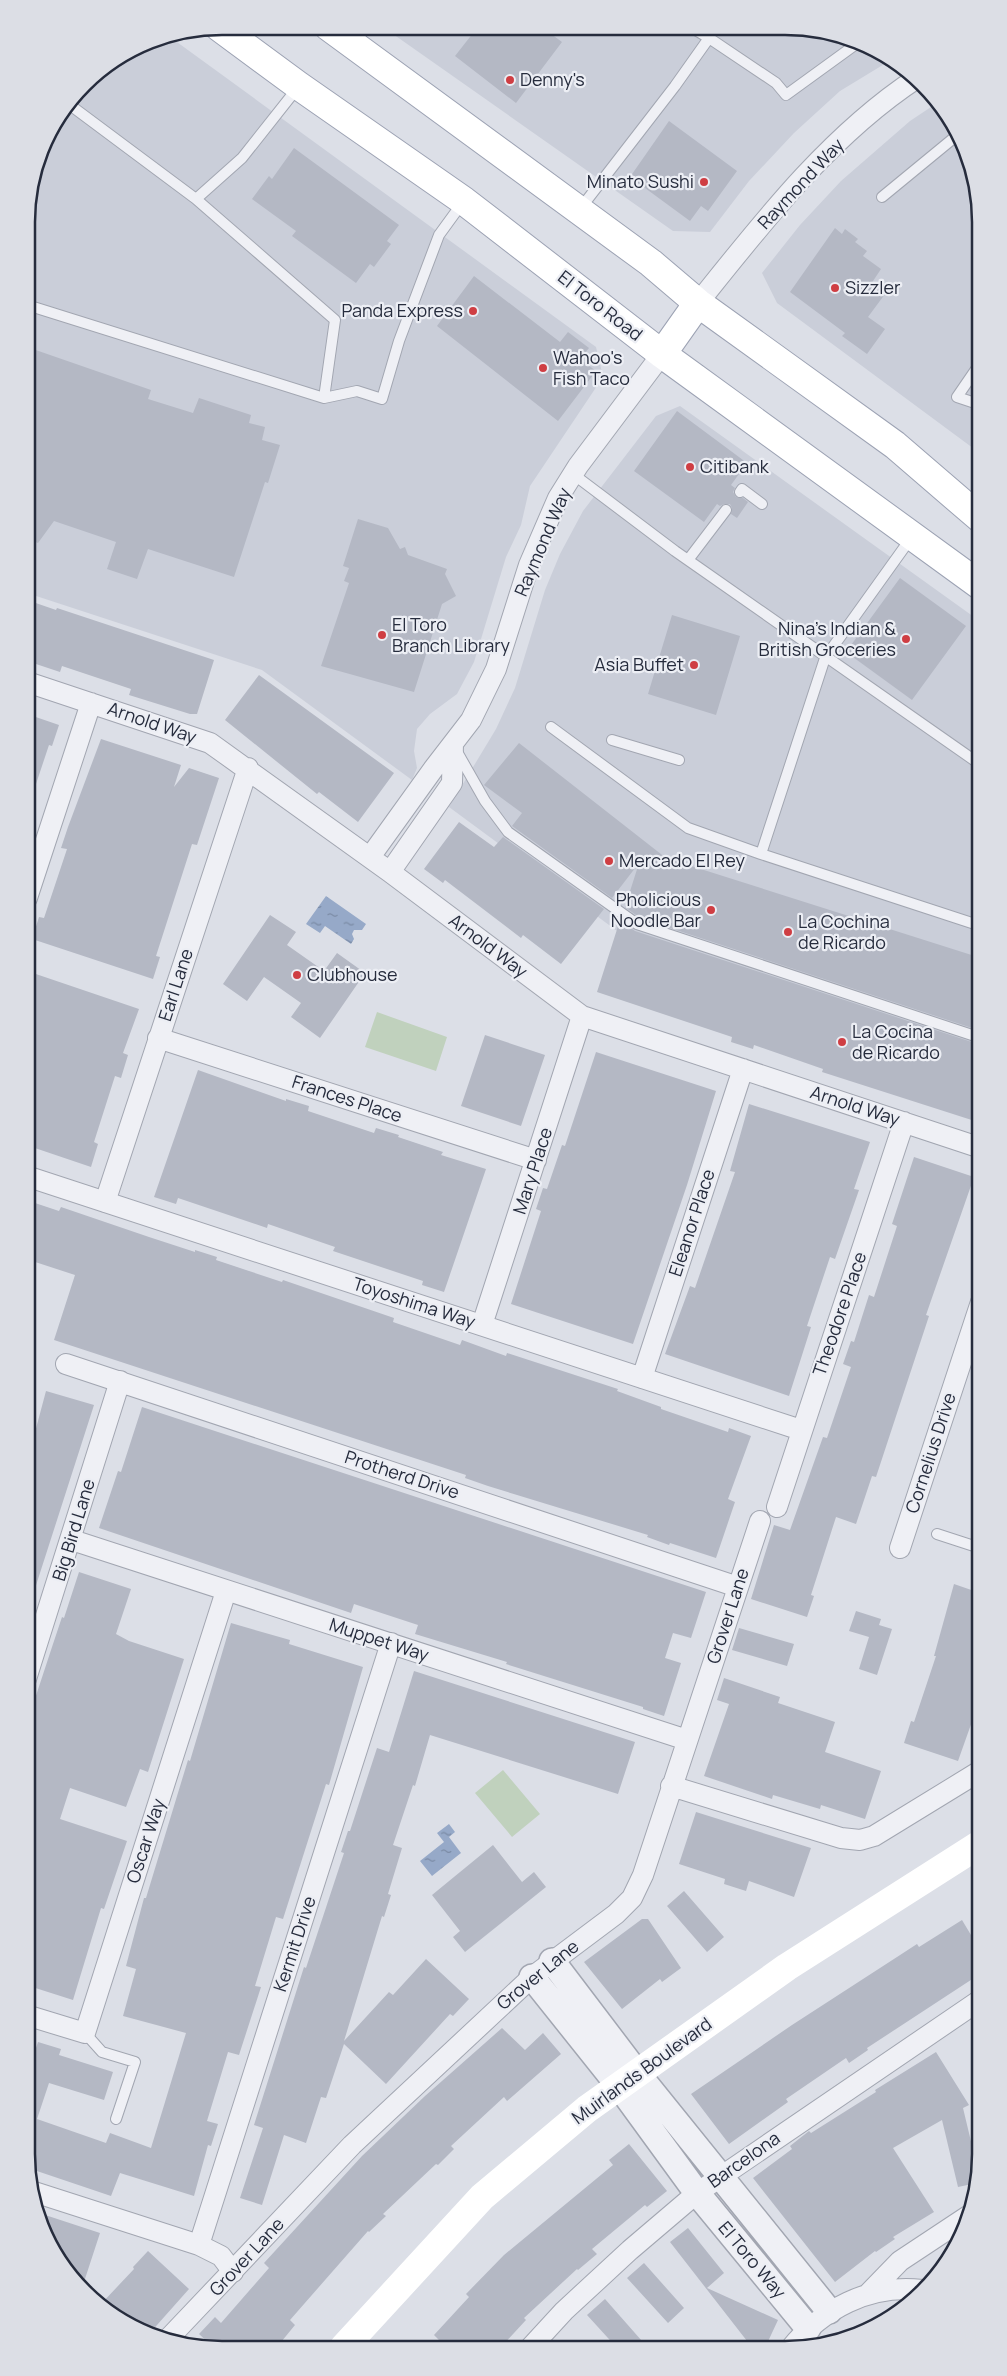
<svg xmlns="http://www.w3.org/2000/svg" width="1007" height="2376" viewBox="0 0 1007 2376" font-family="Manrope,sans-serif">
  <defs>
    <pattern id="water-ripples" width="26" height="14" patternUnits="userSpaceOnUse" patternTransform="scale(1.25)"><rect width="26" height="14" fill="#96a9c8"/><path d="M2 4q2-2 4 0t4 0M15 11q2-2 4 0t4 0" fill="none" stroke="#7a8aa4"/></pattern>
  </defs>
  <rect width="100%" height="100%" fill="#dcdfe7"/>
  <path fill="#caced9" d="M383,27l440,3 48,16 20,14 -51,31 -46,42 -45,48 -39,51 -37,-1z
    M170,37l426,310 7,30 -73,109 -9,39 -15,32 -32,105 -17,32 -27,20 -13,15 -3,22 3,17 -5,12 -150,-110 -235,-77v-384l19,-73 47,-61 55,-34z
    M937,103l17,21 20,48 7,50v232l-204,-151 -15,-30 38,-48 41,-44 69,-60z
    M680,406l301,216v429l-353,-112 -179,-132 47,-78 19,-41 30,-98 15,-36 23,-43 73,-95z"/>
  <path fill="#c0d1bd" d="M377,1012l70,25 -11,34 -71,-24z
    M503,1770l37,44 -28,23 -37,-44z"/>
  <path fill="url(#water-ripples)" d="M326,896l40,28 -4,6h-8l-2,4 2,5 -3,5 -26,-18 -5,7 -14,-9z
    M449,1824l6,8 -6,5 12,16 -29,23 -12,-15 24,-19 -7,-9z"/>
  <path fill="#b4b8c4" d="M477,28h66l19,14 -46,61 -61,-47z
    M669,121l68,50 -29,40 -7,-5 -11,15 -60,-44z
    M294,148l105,77 -12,16 4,3 -17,23 -4,-3 -14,19 -64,-47 4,-5 -44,-32 17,-23 3,3z
    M835,228l7,6 3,-5 13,10 -3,3 12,9 -4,5 18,13 -10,15 14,10 -17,23 17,12 -18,25 -25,-18 3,-3 -55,-41z
    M474,276l86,66 8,-10 21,16 -9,11 16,12 -38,50 -121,-95z
    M27,347l124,43 -3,9 45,14 6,-15 52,17 -2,8 16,4 -3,13 18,5 -12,38 -3,-1 -31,95 -86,-28 -11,30 -30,-10 9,-27 -62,-21 -16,22 -11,-4z
    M677,411l70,52 -16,22 4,3 -2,4 3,5 7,1 5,4 -11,16 -6,-4 1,-6 -2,-4h-6l-4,2 -3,-2 -13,18 -70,-51z
    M358,519l30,9 12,21 5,-2 3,8 39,14 -2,5 11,22 -14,8 -28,88 -93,-26 28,-83 -5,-2 5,-13 -6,-2z
    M900,578l66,48 -54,74 -66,-48z
    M27,600l29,10 1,-2 157,52 -17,54h-7l-61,-19 2,-6 -69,-23 -2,6 -33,-11z
    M672,615l68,21 -24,79 -68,-21z
    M259,675l135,98 -36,49 -39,-30 -2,2 -92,-74z
    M27,714l32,11 -7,21 -3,-1 -19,57 -3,-1z
    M101,739l80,26 -7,22 15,-19 30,10 -22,67 -5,-1 -36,112 4,1 -7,22 -121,-40 7,-22 5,1 23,-69 -6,-1 7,-21z
    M519,743l147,115 315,100v73l-341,-113 -15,-11 14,-44 -27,35 -100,-72 10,-13 -38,-28z
    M459,822l35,25 9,-10 101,72 -43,55 -38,-29 -2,3 -76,-58 -2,3 -19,-14z
    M270,915l26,17 -9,13 37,26 13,-18 28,20 -45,65 -29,-21 10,-14 -37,-26 -17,24 -24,-17z
    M620,920l15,11 346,114v78l-159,-51 1,-3 -69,-24 -1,4 -22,-7 1,-5 -135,-45z
    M27,971l112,38 -16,44 5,2 -7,23 -6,-2 -21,66 4,2 -7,23 -65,-22z
    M485,1035l60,20 -24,71 -60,-20z
    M596,1052l120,39 -29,94 -54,159 -122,-40 30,-93 -5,-2 7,-21 4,1 15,-44 3,1z
    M198,1070l88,31v-2l23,7 -1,5 66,22 2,-5 23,7 -1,2 45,15 -2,3 45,14 -42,123 -22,-7 1,-4 -90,-30 2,-4 -67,-23 -1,4 -89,-30 -2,6 -22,-7z
    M749,1104l121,38 -16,47 5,1 -24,69 -5,-2 -23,69 4,1 -22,69 -124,-42 25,-68 5,2 40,-116 -5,-1z
    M914,1157l60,20 -48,138 3,1 -53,161 -4,-1 -16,48 -20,-7 -25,78 3,1 -7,21 -56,-18 23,-74 16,5 33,-93 4,1 24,-71 -8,-3 8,-23 3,1 15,-47 5,2 23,-71 -5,-2z
    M26,1200l33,11 2,-4 88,30 46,15v-2l22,7 -1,3 66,22 1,-2 111,38 -1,4 67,23 2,-5 44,16 1,-3 111,36 -1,2 44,16v2l67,23 1,-4 22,8 -23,63 7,3 -19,56 -46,-15 -1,2 -22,-8 1,-2 -160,-49 -23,-8 1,-3 -412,-135 21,-65 -49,-16z
    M46,1391l48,14 -64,199h-4v-171l8,3z
    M142,1407l564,185 -15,46 -18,-5 -8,25 16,5 -17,53 -21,-7v-2l-137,-43 1,-2 -92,-28 3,-9 -64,-21 -3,9 -252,-85 19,-57 3,1z
    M79,1572l52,17 -15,45 13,7 55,18 -36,113 -8,-3 -14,38 -56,-19 -10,31 67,22 -23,68 -3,-1 -28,92 -47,-15v-259l27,-82 9,-27 2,1z
    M954,1584l26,9v106l-22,62 -54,-18 7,-22 3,1 22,-66h-2z
    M856,1611l25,8 -2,6 13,4 -15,46 -18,-6 10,-32 -20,-6z
    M231,1623l59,17 -1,4 74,23 -34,118 -3,-1 -43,135 -7,-2 -21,69 6,1 -22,68 -11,-3 -21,69 11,3 -7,22 -3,-1 -14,51 -74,-23 -9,23 -83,-28 -2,-90 12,-36 23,7 -2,6 54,17 -9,28 -55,-17 -12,36 69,24 4,-10 41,15 35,-115 -63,-17 13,-47 -10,-3 18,-68h2l42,-138 2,1z
    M739,1628l55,16 -7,22 -55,-16z
    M414,1671l221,71 -17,52 -188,-59 -15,51 -2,-1 -20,60 9,3 -14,46 3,1 -7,22 -2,-1 -38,125 45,-49 4,3 33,-36 43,40 -16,17 -3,-2 -64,70 -42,-40 -18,54 -5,-1 -15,46 -22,-8 -22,70 -22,-7 23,-70 -9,-3 50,-158 2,1 38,-115 -3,-1 7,-21h2l27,-83 12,4z
    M724,1678l56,19 -2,6 57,19 -10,30 56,19 -16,48 -44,-14 -1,4 -47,-14 -1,4 -68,-23 25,-72 -12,-4z
    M696,1812l115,36 -17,49 -45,-16 -3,10 -22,-7 1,-5 -46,-15z
    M493,1845l29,37 12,-10 12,15 -81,65 -12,-15 7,-6 -28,-36z
    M684,1891l40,46 -17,15 -40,-46z
    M642,1919h6l33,49 -19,14 -2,-3 -38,30 -38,-47z
    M962,1920l18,30v24l-113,74 1,2 -19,13 -3,-5 -60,41 2,3 -59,42 -38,-50 101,-69 105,-68 20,-13 2,3z
    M502,2028l23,22 18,-17 18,21 -54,47 -3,-4 -53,49 3,3 -16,16 -2,-1 -53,50 3,2 -17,16 -1,-1 -78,89 5,5 -18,22 -65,-1 -13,-12 16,-17 6,6 48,-55 -5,-5 98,-107 63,-60z
    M936,2052l33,53 -6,3 16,67 -2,8 -19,4 -16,-67 -49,28 41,64 -41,25 2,2 -19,13 -1,-1 -40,31 -82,-104 39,-29 -2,-3 19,-15 2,2 65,-41 -1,-2z
    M629,2144l38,47 -20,16 -2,-2 -53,44 5,5 -19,16 -1,-1 -53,49 2,2 -26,28h-53l-13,-13 35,-38 -3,-3 38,-39 109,-90 -4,-5z
    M36,2212l64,21 -18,55 -29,-36z
    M688,2228l36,45 -17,15 71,32 -14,30h-10l-84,-108z
    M148,2251l41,38 -40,45 -13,-4 -35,-26 33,-35 -1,-2z
    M644,2263l40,45 -16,15 -41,-45z
    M605,2299l44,50h-31l-31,-34z"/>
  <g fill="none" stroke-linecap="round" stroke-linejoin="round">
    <defs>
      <path id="service" d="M709,38l67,45 10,12 73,-53
        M354,44l12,-17
        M299,86l-57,72 -46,41 139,121 -11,78 33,-7 25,8 17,-58 40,-106 24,-33
        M70,105l126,94
        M882,197l73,-60 7,6
        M580,209l95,-123 34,-48 -15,-9
        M27,305l297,93
        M981,405l-24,-8 24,-35
        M573,474l102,77 306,214
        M740,492l2,-3 20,15
        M688,560l38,-50
        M551,727l137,101 73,26 220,72
        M612,740l67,20
        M456,750l29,51 23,31 129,92 344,114
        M761,854l64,-196 86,-120
        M979,1428h1
        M937,1534l43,14
        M85,2033l17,19 33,10 -19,57"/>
      <path id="minor" d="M698,303c64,-80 132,-168 219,-225
        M27,682l183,61 180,129 192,144 399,132
        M370,857l64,-89 37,-48 25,-51 33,-104 29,-67 20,-32 84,-112
        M390,872l62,-89 1,-39
        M27,898l64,-195
        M158,1038l378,122
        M26,1176l775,254
        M105,1202l143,-434
        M482,1325l100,-309
        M66,1364l672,223
        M642,1378l101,-309
        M777,1507l127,-385
        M72,1540l615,200
        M900,1548l81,-246
        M26,1679l94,-298
        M671,1786l170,52 19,2 14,-4 106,-65
        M26,2015l59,18 141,-442
        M31,2191l168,54 22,11 12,16
        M199,2245l192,-602
        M868,2294l32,-33 71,-47
        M167,2340l185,-195 180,-168 84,-63 16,-16 11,-23 117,-354
        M530,2348l34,-37 66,-61 67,-57 283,-193
        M790,2349c32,-40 79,-65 132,-59"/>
      <path id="tertiary" d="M552,1961l85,112 192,238
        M532,1977l87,109 78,107 111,135"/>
      <path id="primary" d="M219,27l80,59 165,115 198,153 319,232
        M329,27l322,236 47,40 197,142 86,74
        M662,354l36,-51"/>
    </defs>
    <use href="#service" stroke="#a2a6b1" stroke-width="12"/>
    <use href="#minor" stroke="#a2a6b1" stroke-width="22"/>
    <use href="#tertiary" stroke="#a2a6b1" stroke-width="28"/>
    <use href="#primary" stroke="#9ca2b3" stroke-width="30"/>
    <use href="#service" stroke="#eff0f5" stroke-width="10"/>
    <use href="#minor" stroke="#eff0f5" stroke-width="20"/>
    <use href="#tertiary" stroke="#eff0f5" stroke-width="25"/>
    <path stroke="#fff" stroke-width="28" d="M344,2347l138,-150 105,-88 200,-142 193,-123"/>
    <use href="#primary" stroke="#fff" stroke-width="28"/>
  </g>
  <g fill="#cf3e43" stroke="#eceef4" stroke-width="2">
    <circle cx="510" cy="80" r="5"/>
    <circle cx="704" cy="182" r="5"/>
    <circle cx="835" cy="288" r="5"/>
    <circle cx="473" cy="311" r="5"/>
    <circle cx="543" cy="368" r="5"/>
    <circle cx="690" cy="467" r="5"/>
    <circle cx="382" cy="635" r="5"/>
    <circle cx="906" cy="639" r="5"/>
    <circle cx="694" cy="665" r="5"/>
    <circle cx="609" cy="861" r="5"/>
    <circle cx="711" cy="910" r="5"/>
    <circle cx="788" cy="932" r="5"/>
    <circle cx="297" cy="975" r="5"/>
    <circle cx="842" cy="1042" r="5"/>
  </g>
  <g text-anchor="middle" stroke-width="4.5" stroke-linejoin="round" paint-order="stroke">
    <g font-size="18" fill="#262c3d" stroke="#eceef4" text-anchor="start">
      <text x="520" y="86">Denny's</text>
      <text x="694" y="188" text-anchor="end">Minato Sushi</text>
      <text x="845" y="294">Sizzler</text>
      <text x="463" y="317" text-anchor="end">Panda Express</text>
      <text x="553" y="364">Wahoo's<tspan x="553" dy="21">Fish Taco</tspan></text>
      <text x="700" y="473">Citibank</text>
      <text x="392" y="631">El Toro<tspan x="392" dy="21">Branch Library</tspan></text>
      <text x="896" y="635" text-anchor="end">Nina's Indian &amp;<tspan x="896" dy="21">British Groceries</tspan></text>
      <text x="684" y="671" text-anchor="end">Asia Buffet</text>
      <text x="619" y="867">Mercado El Rey</text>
      <text x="701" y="906" text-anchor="end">Pholicious<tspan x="701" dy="21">Noodle Bar</tspan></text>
      <text x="798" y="928">La Cochina<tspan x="798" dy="21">de Ricardo</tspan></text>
      <text x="307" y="981">Clubhouse</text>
      <text x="852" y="1038">La Cocina<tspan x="852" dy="21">de Ricardo</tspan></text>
    </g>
    <g font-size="18" fill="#262c3d" stroke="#eceef4">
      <text transform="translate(801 184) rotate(-47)" y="6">Raymond Way</text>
      <text transform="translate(600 306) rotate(38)" y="6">El Toro Road</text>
      <text transform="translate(543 542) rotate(-67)" y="6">Raymond Way</text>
      <text transform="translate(152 723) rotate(19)" y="6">Arnold Way</text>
      <text transform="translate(488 946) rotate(37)" y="6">Arnold Way</text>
      <text transform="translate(176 985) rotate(-72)" y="6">Earl Lane</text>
      <text transform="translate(347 1099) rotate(18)" y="6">Frances Place</text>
      <text transform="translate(855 1106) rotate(18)" y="6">Arnold Way</text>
      <text transform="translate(533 1171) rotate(-72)" y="6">Mary Place</text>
      <text transform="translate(692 1223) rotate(-72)" y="6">Eleanor Place</text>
      <text transform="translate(414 1303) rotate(18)" y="6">Toyoshima Way</text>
      <text transform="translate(840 1314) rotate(-71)" y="6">Theodore Place</text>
      <text transform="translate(931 1453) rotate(-72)" y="6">Cornelius Drive</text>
      <text transform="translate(402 1475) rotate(18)" y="6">Protherd Drive</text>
      <text transform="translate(74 1530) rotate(-73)" y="6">Big Bird Lane</text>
      <text transform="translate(728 1616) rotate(-72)" y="6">Grover Lane</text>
      <text transform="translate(379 1640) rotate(18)" y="6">Muppet Way</text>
      <text transform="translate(146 1841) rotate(-72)" y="6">Oscar Way</text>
      <text transform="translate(295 1944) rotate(-72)" y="6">Kermit Drive</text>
      <text transform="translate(538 1975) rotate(-39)" y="6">Grover Lane</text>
      <text transform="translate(642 2071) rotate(-36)" y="6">Muirlands Boulevard</text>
      <text transform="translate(744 2160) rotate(-35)" y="6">Barcelona</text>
      <text transform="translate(247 2257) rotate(-47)" y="6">Grover Lane</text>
      <text transform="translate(752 2260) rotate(50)" y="6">El Toro Way</text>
    </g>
  </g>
  <path d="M0 0H1007V2376H0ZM222 35H785A187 187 0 0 1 972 222V2154A187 187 0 0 1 785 2341H222A187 187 0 0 1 35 2154V222A187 187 0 0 1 222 35Z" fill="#dcdee5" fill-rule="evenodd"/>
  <path fill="none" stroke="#262c3d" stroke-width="2.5" d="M222 35H785A187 187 0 0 1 972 222V2154A187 187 0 0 1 785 2341H222A187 187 0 0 1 35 2154V222A187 187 0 0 1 222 35Z"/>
</svg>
